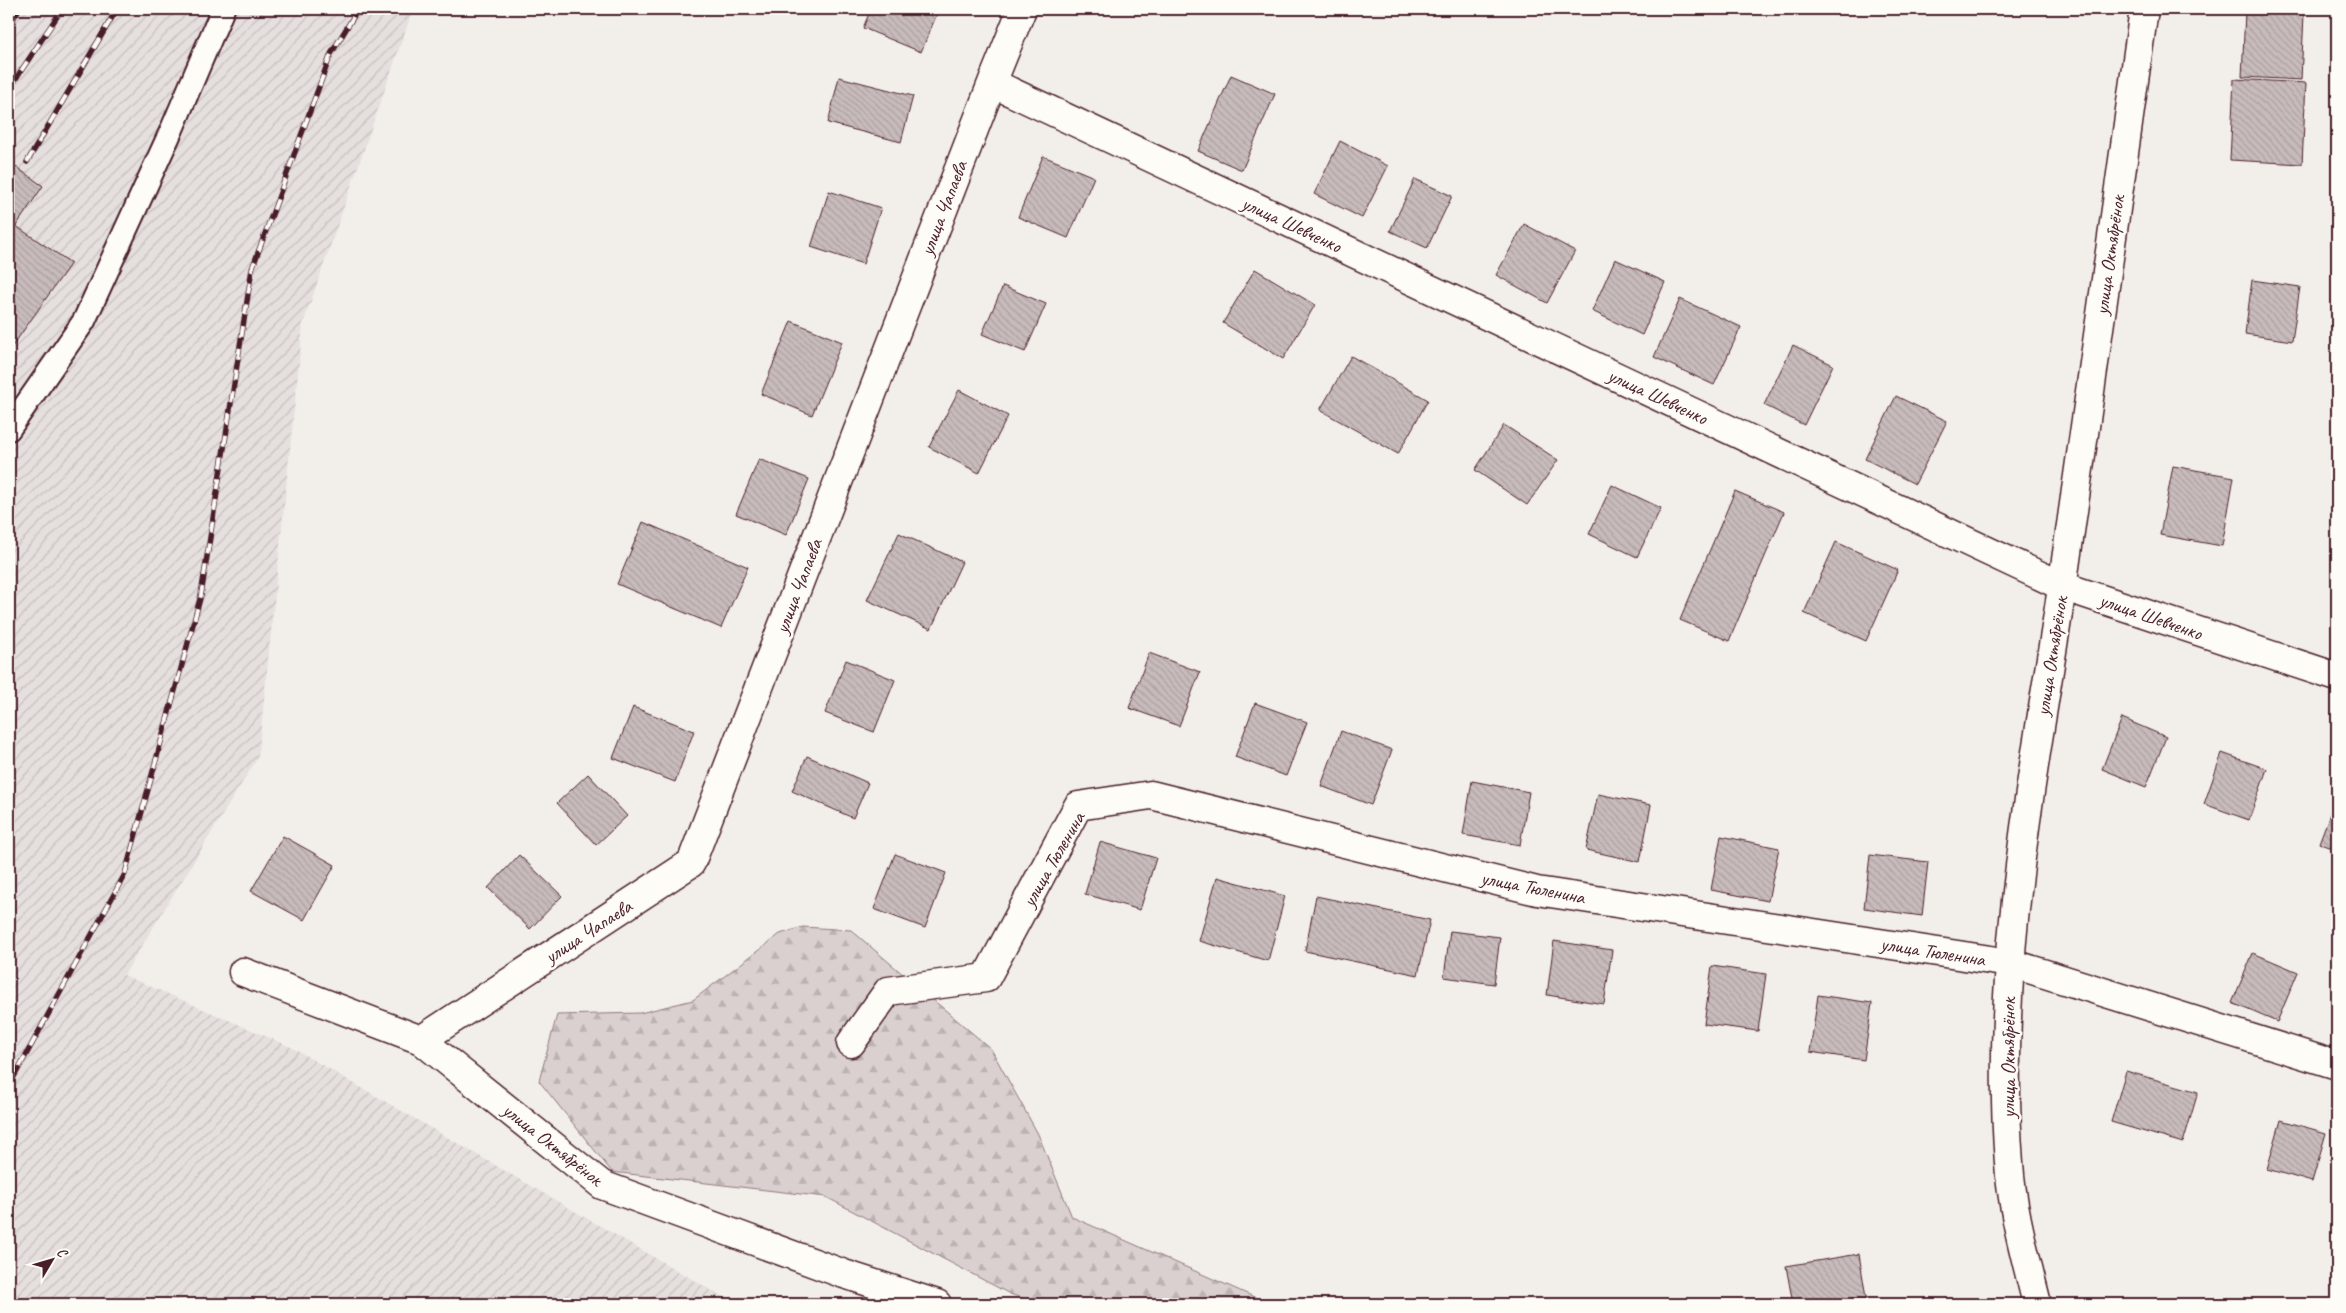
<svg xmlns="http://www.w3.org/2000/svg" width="2346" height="1313" viewBox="0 0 2346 1313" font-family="Caveat,sans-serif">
  <defs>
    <pattern id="industrial-furrows" width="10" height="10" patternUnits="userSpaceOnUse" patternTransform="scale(1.25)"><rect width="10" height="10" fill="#e5dfdd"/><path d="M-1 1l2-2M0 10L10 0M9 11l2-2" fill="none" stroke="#c6bfbe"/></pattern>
    <pattern id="forest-firs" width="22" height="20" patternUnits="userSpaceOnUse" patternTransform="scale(1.25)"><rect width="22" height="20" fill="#d9d0cf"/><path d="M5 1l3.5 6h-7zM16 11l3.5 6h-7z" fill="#bcb2b2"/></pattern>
    <pattern id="building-back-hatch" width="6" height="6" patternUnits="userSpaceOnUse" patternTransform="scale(1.25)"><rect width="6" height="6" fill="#c8bbbb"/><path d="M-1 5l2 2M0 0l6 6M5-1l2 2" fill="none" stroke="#ada0a1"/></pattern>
  </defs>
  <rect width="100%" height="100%" fill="#f2efeb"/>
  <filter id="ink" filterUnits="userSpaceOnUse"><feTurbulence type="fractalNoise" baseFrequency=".02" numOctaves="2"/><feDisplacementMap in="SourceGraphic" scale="10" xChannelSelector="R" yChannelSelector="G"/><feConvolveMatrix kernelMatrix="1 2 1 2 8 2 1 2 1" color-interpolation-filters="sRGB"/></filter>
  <g filter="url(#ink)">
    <path fill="url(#industrial-furrows)" d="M9,9h404l-110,315 -45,433 -134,218 167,72 444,257h-726z"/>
    <path fill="url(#forest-firs)" stroke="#92787d" d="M803,927l48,3 140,119 47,85 34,83 198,87h-230l-30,-10 -184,-97 -214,-25 -73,-91 18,-66 83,-2 53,-13 87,-66z"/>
    <path fill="url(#building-back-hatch)" stroke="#4a1f2b" d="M871,9h68l-18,43 -58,-24z
      M1125,9h15l-2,5z
      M2245,11l59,3 -3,66 -59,-3z
      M1231,75l44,19 -33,76 -44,-19z
      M839,77l74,19 -12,46 -73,-19z
      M2234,79l72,4 -4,81 -72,-4z
      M1340,141l48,25 -26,52 -48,-24z
      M1043,156l51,21 -26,61 -50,-21z
      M9,162l34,24 -27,40 55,37 -62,88z
      M1415,179l37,17 -25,52 -37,-17z
      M829,191l52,17 -18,56 -52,-17z
      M1524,224l51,27 -28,52 -51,-28z
      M1615,259l50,23 -23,53 -50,-24z
      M1255,269l60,36 -32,54 -60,-36z
      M2252,280l48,7 -8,54 -47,-7z
      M1003,286l43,18 -21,48 -43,-18z
      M1680,299l61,28 -27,58 -60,-28z
      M791,321l51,21 -30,73 -51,-21z
      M1793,345l40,20 -29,60 -40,-20z
      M1351,356l77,44 -30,54 -78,-44z
      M959,390l49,26 -29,57 -50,-26z
      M1896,396l51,25 -32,63 -50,-25z
      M1504,425l54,35 -31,45 -52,-35z
      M759,459l50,20 -23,56 -50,-21z
      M2173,466l61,11 -12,69 -62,-11z
      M1612,485l49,23 -24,49 -48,-23z
      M1735,491l49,21 -55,129 -49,-21z
      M643,522l105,45 -27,61 -104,-44z
      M899,533l63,29 -31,67 -64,-29z
      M1836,542l62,28 -32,71 -62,-28z
      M1149,653l51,19 -21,54 -50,-18z
      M846,660l49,20 -21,52 -49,-19z
      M1255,703l52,19 -21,54 -51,-19z
      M633,707l61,24 -19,51 -62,-24z
      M2122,718l44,19 -20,50 -44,-18z
      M1341,731l51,19 -21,55 -50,-19z
      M2222,753l45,16 -18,51 -45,-16z
      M807,756l61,27 -15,35 -61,-27z
      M588,774l39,42 -31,29 -39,-42z
      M1472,781l57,11 -9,53 -57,-10z
      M1598,794l53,11 -11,57 -54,-12z
      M2337,795v55l-18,-7z
      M283,836l52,29 -31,55 -53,-29z
      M1721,836l58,12 -11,53 -57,-11z
      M1100,842l56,16 -16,52 -55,-16z
      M895,854l51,19 -21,55 -51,-19z
      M519,855l43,41 -32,33 -42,-41z
      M1870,855l58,7 -6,54 -58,-8z
      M1217,877l68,19 -17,65 -69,-20z
      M1316,896l114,24 -12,55 -113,-24z
      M1450,931l50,6 -6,47 -50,-7z
      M1554,941l58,9 -8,54 -57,-9z
      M2253,953l45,19 -21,50 -45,-19z
      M1712,966l54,8 -8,57 -54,-7z
      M1818,995l54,8 -8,57 -54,-8z
      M2126,1071l72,21 -15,51 -72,-21z
      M2281,1120l45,13 -14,49 -45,-13z
      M1859,1254l8,50h-74l-7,-38z"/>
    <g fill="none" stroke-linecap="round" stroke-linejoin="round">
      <defs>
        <path id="lane" d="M9,429l75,-108 88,-192 51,-120"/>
        <path id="street" d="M992,83l1070,503 275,91
          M243,972l178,68 181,145 242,89 93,30
          M421,1040l270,-177 301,-780 30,-74
          M851,1043l37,-52 98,-13 92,-172 73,-11 386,96 473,72 327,102"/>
        <path id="secondary" d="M2037,1304c-11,-46 -25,-93 -28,-141 -15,-194 24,-385 53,-575 29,-193 55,-386 82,-579"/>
      </defs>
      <use href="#lane" stroke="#4a1f2b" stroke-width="26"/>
      <use href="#street" stroke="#4a1f2b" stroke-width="31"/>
      <use href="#secondary" stroke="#4a1f2b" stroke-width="31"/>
      <use href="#lane" stroke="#fdfcf7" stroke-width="22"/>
      <use href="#street" stroke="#fdfcf7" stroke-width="28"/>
      <use href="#secondary" stroke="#fdfcf7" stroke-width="28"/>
      <defs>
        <path id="rail" d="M9,25l10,-16
          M9,89l53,-80
          M27,162l90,-153
          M9,1086l116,-212 76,-279 51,-326 79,-215 27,-45"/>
      </defs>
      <use href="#rail" stroke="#4a1f2b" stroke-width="5.5"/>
      <use href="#rail" stroke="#fdfcf7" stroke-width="4" stroke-dasharray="11" stroke-linecap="butt"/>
    </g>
  </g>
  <g text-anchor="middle" stroke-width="5" stroke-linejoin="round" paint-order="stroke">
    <g font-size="20" fill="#4a1f2b" stroke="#fdfcf7">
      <text transform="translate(943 208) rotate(-69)" y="7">улица Чапаева</text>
      <text transform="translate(1292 224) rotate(25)" y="7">улица Шевченко</text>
      <text transform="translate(2109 255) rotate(-82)" y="7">улица Октябрёнок</text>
      <text transform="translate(1658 396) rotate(25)" y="7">улица Шевченко</text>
      <text transform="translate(798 586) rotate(-69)" y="7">улица Чапаева</text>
      <text transform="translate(2151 616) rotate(19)" y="7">улица Шевченко</text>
      <text transform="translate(2051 656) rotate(-81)" y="7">улица Октябрёнок</text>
      <text transform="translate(1053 859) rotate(-60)" y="7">улица Тюленина</text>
      <text transform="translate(1533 887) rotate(11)" y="7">улица Тюленина</text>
      <text transform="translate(588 931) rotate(-33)" y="7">улица Чапаева</text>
      <text transform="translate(1933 951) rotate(9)" y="7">улица Тюленина</text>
      <text transform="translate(2008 1058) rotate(-90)" y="7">улица Октябрёнок</text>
      <text transform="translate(553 1144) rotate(38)" y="7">улица Октябрёнок</text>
    </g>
  </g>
  <rect width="2346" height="1313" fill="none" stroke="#fdfcf7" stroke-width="30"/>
  <rect x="15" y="15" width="2316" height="1283" fill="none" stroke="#4a1f2b" stroke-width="2" filter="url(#ink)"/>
  <g transform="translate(52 1260) rotate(52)" stroke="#fdfcf7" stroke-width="4" paint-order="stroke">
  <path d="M0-4L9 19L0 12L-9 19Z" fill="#4a1f2b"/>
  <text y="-8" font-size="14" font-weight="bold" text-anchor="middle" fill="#4a1f2b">С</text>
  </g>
</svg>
